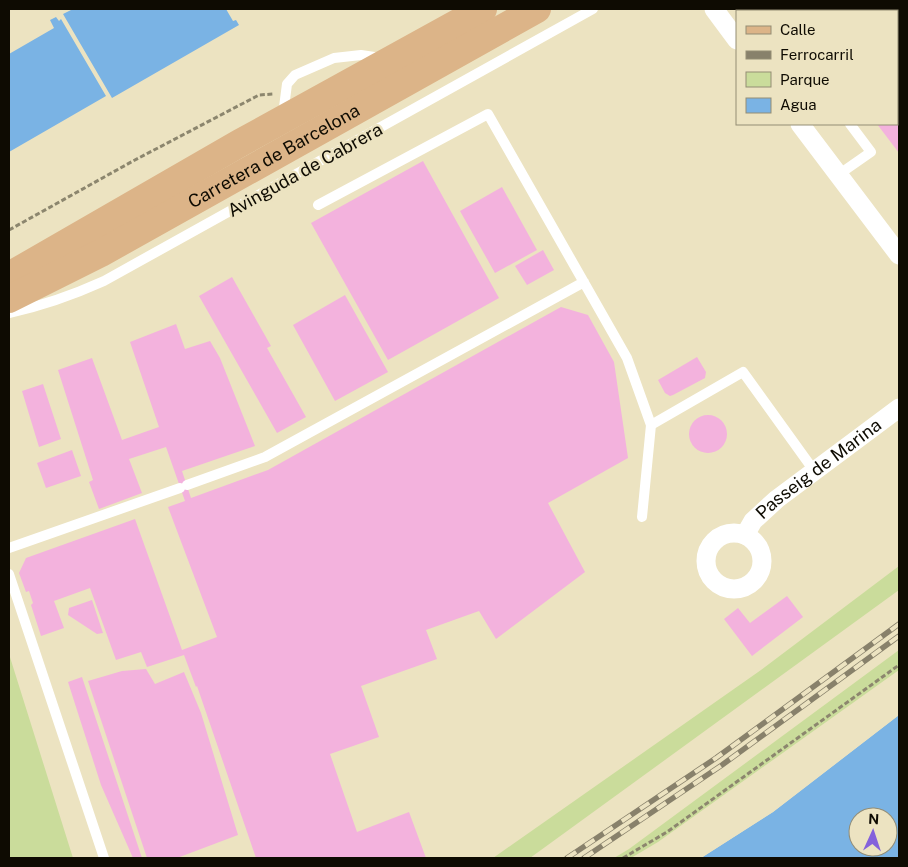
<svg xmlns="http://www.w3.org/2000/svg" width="908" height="867" viewBox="0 0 908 867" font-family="'Public Sans',sans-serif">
  <rect width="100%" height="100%" fill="#ece3c1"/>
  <path fill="#cadc9b" d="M899,566v24l-369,268h-37l268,-188z
    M899,650v20l-241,172 -27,16h-17l15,-9z
    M9,654l64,204h-64z"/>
  <path fill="#7ab3e4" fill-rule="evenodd" d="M73,9h153l7,12 3,-1 3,5 -127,73 -49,-84z
    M56,17l3,4 2,-2 45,77 -97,56v-98l45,-26 -4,-8z
    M899,715v143h-198l72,-46zM858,817h30v30h-30z"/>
  <path fill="#ece3c1" d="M899,713v2l-126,97 -72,46h-2l73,-48z"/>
  <path fill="#f3b2dd" d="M772,9h127v144l-22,-29h20v-113h-123z
    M423,161l76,137 -111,62 -77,-137z
    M502,187l35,63 -42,23 -35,-62z
    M543,250l11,20 -27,15 -12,-19z
    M232,277l39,69 -4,2 39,69 -29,16 -78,-137z
    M345,295l43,77 -53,29 -42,-76z
    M561,307l27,8 26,47 14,96 -80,45 37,69 -89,67 -17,-28 -53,19 11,29 -76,27 18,51 -49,17 27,78 52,-20 17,46h-170l-59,-172 -1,1 -12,-32 -37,12 -6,-15 -25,8 -26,-72 -36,13 10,27 -23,8 -10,-31 2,-2 -4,-12 -3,1 -7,-19 7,-15 109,-39 47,131 35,-13 -49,-130 17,-6 -19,-54 -37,12 13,34 -43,16 -10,-27 4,-2 -35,-110 34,-12 30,82 37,-13 -29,-85 46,-18 9,25 25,-8 10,17 35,88 -73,25 9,27 77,-28z
    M697,357l9,15 -1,6 -32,17 -3,1 -5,-3 -7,-13z
    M43,384l18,55 -22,8 -17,-56z
    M689 434a19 19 0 1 1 38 0a19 19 0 1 1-38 0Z
    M72,450l9,26 -35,12 -9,-25z
    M787,596l16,21 -51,39 -28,-37 14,-11 12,15z
    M92,600l11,33 -6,1 -29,-19 1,-7z
    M146,669l9,15 29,-12 17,41 37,122 -61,23h-30l-59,-177 34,-10z
    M82,677l60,181h-9l-32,-73 -33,-103z"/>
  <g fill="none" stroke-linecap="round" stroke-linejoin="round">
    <path stroke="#8c866e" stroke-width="3" stroke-dasharray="5 2.5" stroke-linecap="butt" d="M9,230l124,-69 126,-66 15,-1
      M623,858l44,-26 232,-167"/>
    <path stroke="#fff" stroke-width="10" d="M773,11l4,-2
      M283,115l4,-31 8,-9 39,-17 27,-3 20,3
      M838,175l33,-23 -21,-28
      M318,205l170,-91 139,244 24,67
      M9,313c33,-7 64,-18 95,-32l489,-272
      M187,485l78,-28 319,-175
      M642,517l9,-92 92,-53 72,100
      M9,548l171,-60
      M9,574l95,284"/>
    <g stroke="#fff" stroke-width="19">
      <path d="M714,9l23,31"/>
      <path d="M800,124l99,131"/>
      <circle cx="734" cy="561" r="28"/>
      <path id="s1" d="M745,535l8,-14 24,-22 122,-91"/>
    </g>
    <g stroke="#dcb488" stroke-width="28">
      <path d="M9,276l231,-133 243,-134"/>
      <path id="s2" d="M9,299l92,-46 436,-244"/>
    </g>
    <defs>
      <path id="rail" d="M567,858l149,-100 183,-134
        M584,858l138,-93 177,-129"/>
    </defs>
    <use href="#rail" stroke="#88816b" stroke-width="5.5"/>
    <use href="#rail" stroke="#ece3c1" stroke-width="4" stroke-dasharray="11" stroke-linecap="butt"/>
  </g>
  <g text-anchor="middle" stroke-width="5" stroke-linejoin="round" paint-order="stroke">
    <g font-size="18" fill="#0e0b02" stroke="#ece3c1">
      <text dy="6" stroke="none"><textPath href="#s2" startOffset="301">Carretera de Barcelona</textPath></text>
      <text transform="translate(305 170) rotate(-29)" y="6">Avinguda de Cabrera</text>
      <text dy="6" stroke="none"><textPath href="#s1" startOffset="100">Passeig de Marina</textPath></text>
    </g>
  </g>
  <rect width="908" height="867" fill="none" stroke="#0e0b02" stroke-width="20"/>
  <rect x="736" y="10" width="162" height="115" fill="#ece3c1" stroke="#938d75"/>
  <rect x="746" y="26" width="25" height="8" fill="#dcb488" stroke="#938d75"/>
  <text x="780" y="35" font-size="15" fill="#0e0b02">Calle</text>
  <rect x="746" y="51" width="25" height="8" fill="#88816b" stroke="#938d75"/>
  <text x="780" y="60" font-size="15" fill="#0e0b02">Ferrocarril</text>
  <rect x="746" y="72" width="25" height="15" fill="#cadc9b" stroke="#938d75"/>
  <text x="780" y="85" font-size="15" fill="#0e0b02">Parque</text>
  <rect x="746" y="98" width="25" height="15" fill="#7ab3e4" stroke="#938d75"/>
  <text x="780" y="110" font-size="15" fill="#0e0b02">Agua</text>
  <g transform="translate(873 832) rotate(3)"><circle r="24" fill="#ece3c1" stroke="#938d75"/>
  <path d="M0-4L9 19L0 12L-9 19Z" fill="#8461db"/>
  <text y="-8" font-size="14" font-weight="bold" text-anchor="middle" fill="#0e0b02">N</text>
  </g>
</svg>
